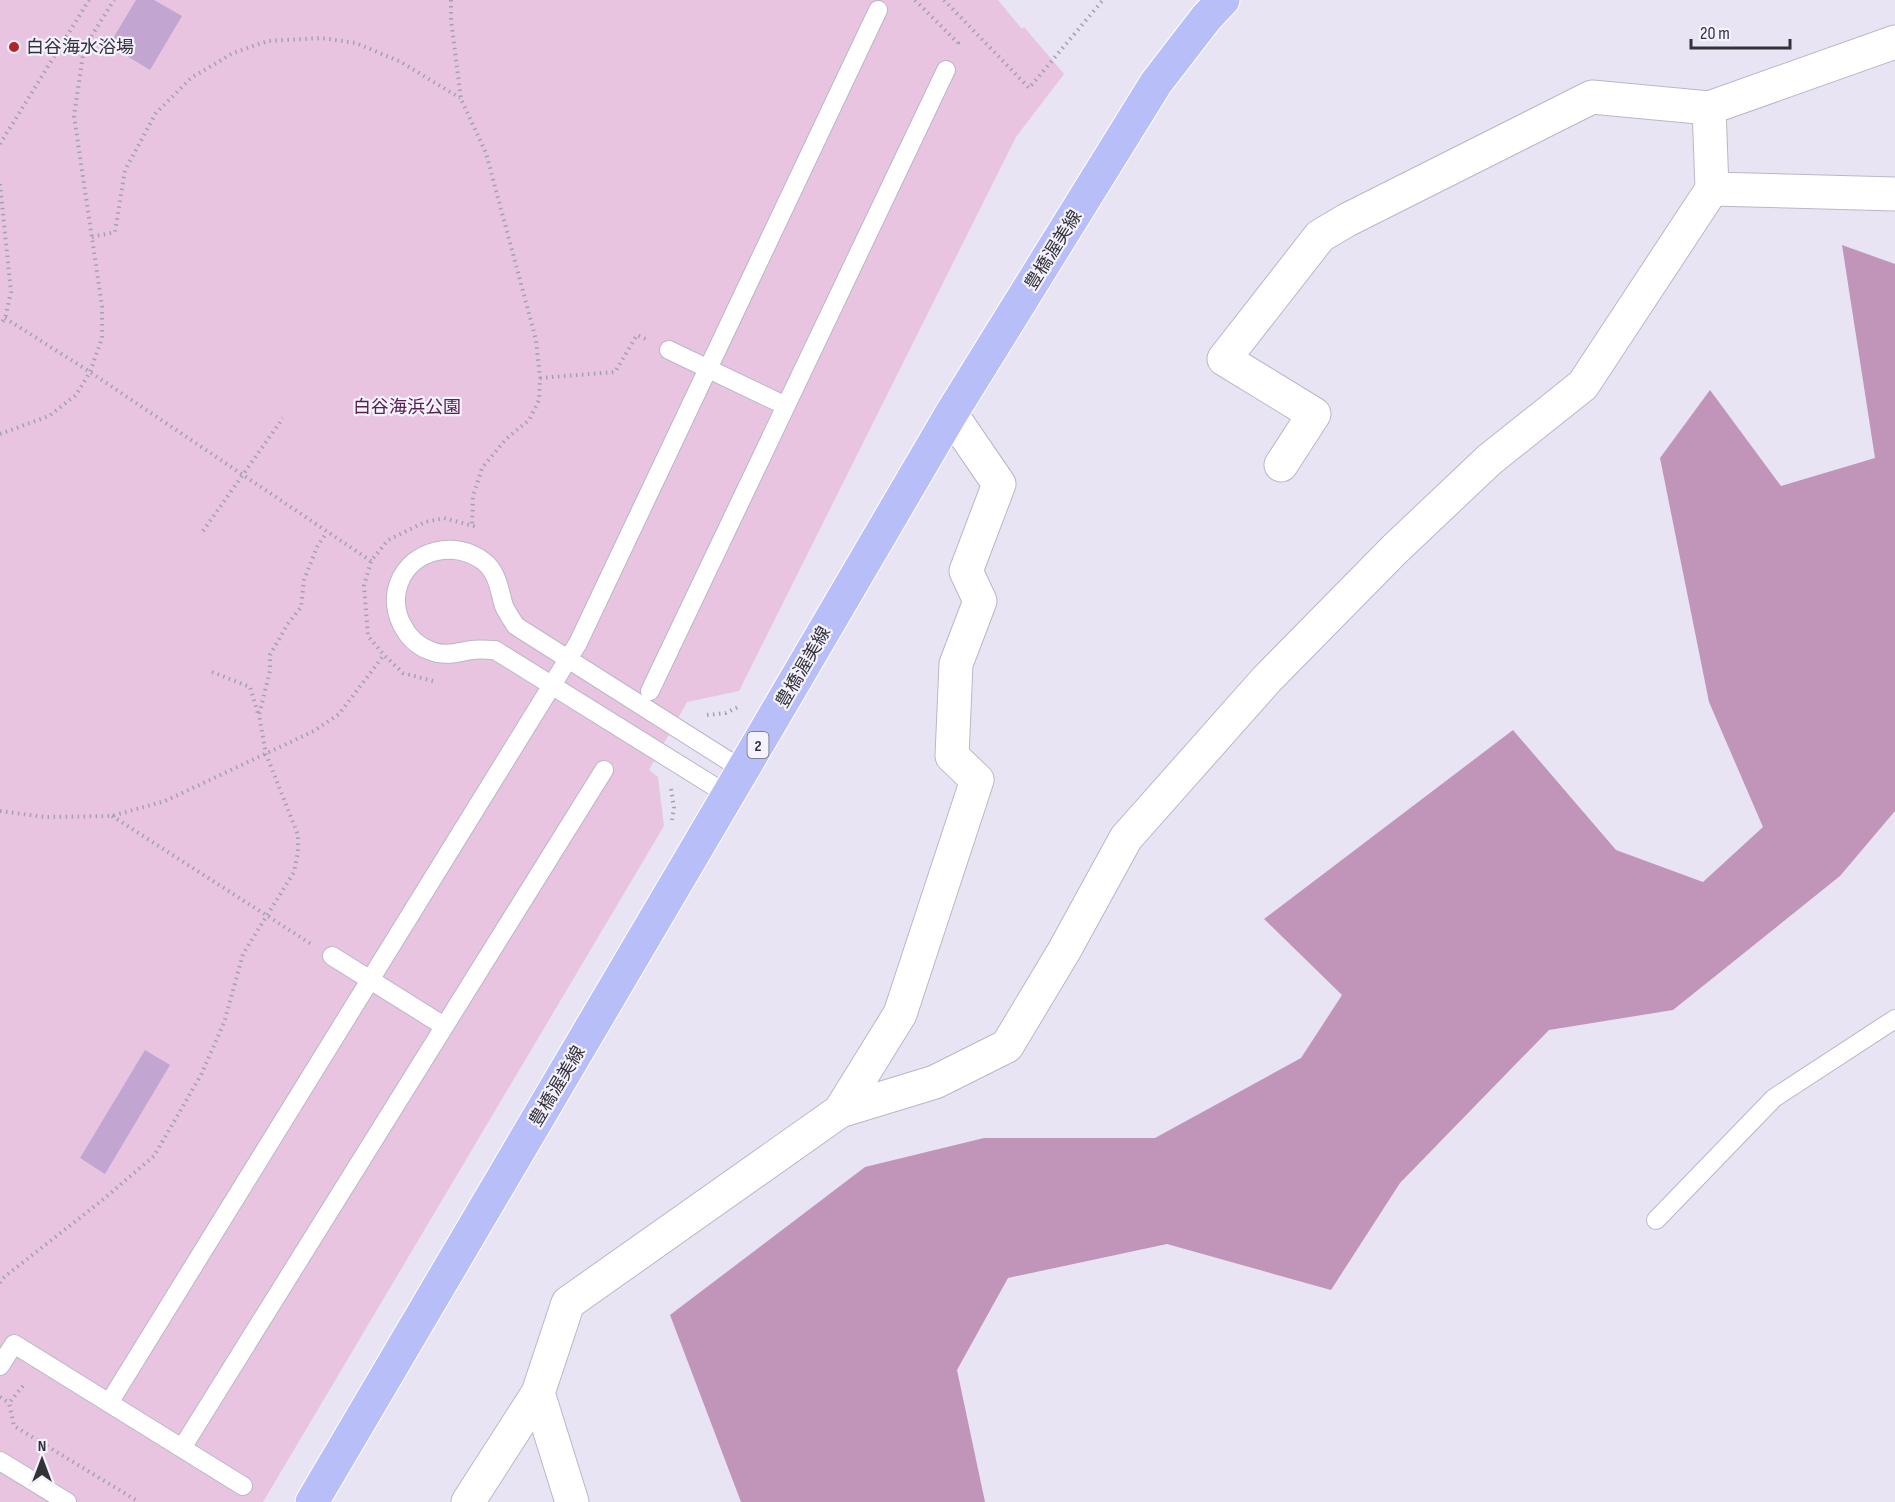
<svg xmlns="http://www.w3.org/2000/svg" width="1895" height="1502" viewBox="0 0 1895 1502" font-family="'Sofia Sans Condensed','Noto Sans JP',sans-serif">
  <rect width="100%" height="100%" fill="#e8e4f4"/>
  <path fill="#e8c4e1" d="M0,0h1001l63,74 -48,63 -277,554 -52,11 -38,68 9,7 6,49 -401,676h-263z"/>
  <path fill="#c095b9" d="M1842,245l53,19v547l-55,65 -167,134 -124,20 -149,153 -69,107 -164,-46 -159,34 -51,92 28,132h-244l-71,-187 195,-148 119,-29h171l146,-80 41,-63 -78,-76 249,-189 103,120 87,32 60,-55 -54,-125 -49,-244 50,-68 71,96 94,-28z"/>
  <path fill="#e8e4f4" d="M998,0h49l-25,29z"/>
  <path fill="#c2a5d1" d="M136,0h18l28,16 -32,54 -41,-25z
    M145,1050l25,15 -65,109 -25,-16z"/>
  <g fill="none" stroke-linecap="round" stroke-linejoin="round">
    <defs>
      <path id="service" d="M669,350l117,56
        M650,691l296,-621
        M728,795l-233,-145c-7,0 -16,-1 -23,0 -14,2 -26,7 -41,1 -26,-9 -42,-41 -32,-68 13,-34 57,-43 84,-22 15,11 16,29 21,45 3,7 8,14 12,20l227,144
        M332,956l112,70
        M1656,1220l118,-122 121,-79
        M0,1366l14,-22 229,142
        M109,1403l469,-760 300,-633
        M182,1448l422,-678
        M0,1461l67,41"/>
      <path id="minor" d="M1709,108l186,-66
        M1712,189l183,5
        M840,1111l60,-97 77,-234 -25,-24 4,-92 24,-63 -14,-30 33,-87 -48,-70
        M538,1393l34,109
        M468,1502l70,-109 30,-90 272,-192 95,-29 72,-36 57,-95 62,-113 141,-159 128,-130 94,-89 94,-75 129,-196 -3,-81 -117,-11 -245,123 -27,16 -96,123 90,55 -33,51"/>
      <path id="primary" d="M312,1502l416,-707 223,-381 205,-331 50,-65 17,-18"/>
    </defs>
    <use href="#service" stroke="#bab7c6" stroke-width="20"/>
    <use href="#minor" stroke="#bab7c6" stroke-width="35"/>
    <use href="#primary" stroke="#fff" stroke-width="35"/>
    <path stroke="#a4a1ae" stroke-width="4" stroke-dasharray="1.5 4.5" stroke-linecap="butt" d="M451,0v20l10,79 25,54 50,187 4,38 -1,22 -10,20 -23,19 -24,29 -9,28 -1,28
      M915,0l43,43 -2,4
      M944,0l85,88 74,-88
      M0,144l89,-144
      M0,184l11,108 -6,26 -5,7
      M92,237l23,-5 10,-62 31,-57 35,-35 42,-25 35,-12 54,-3 34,5 45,19 59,36
      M5,318l85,54 281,189
      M540,378l75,-6 22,-37 9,4
      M0,434l49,-18 27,-21 14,-23 12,-34v-32l-28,-190 10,-68 30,-48
      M203,531l80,-113
      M212,672l38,15 8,27
      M433,681l-30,-8 -19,-18 -16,-19 -4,-50 7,-25 17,-21 37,-18 19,-4 33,9
      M707,715l19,-2 14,-7
      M671,789l3,19 -2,12
      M0,811l45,6 67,-1 53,-15 149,-70 25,-17 45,-59
      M112,816l199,128
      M0,1283l3,-5 97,-76 54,-46 47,-81 23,-52 19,-69 51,-82 4,-20v-17l-32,-81 -7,-39 11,-44v-16l17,-30 14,-18 3,-27 13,-33 10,-15
      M23,1386l-14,17 5,23 125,76
      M0,1397l9,6"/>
    <use href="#service" stroke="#fff" stroke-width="18"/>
    <use href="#minor" stroke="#fff" stroke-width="33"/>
    <use href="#primary" stroke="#b8bef8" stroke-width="33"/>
  </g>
  <circle fill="#b42426" stroke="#f5f2ff" stroke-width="2" cx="14" cy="47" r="6"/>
  <g text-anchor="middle" stroke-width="4.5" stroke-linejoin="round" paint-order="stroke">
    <rect fill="#f5f2ff" stroke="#6d6c74" stroke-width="1.5" x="747.5" y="732" width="21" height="26" rx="4.5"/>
    <g font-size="16" font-weight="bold" fill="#333238">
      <text x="758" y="751">2</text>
    </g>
    <g font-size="18" fill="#333238" stroke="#f5f2ff" text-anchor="start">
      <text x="26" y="53">白谷海水浴場</text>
    </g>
    <g font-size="18" fill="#333238" stroke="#f5f2ff">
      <text transform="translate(1053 250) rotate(-58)" y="6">豊橋渥美線</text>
      <text transform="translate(803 667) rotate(-60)" y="6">豊橋渥美線</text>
      <text transform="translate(557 1086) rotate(-59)" y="6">豊橋渥美線</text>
    </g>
    <g font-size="18" fill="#562150" stroke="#f5f2ff">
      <text x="407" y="413">白谷海浜公園</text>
    </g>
  </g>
  <g transform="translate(42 1460)" stroke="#f5f2ff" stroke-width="4.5" paint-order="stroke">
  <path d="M0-4.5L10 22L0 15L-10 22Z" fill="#333238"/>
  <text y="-9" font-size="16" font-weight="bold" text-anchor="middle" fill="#333238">N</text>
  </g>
  <path d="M1691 39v9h99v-9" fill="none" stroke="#333238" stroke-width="3"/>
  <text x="1700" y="39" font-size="18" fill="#333238" stroke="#f5f2ff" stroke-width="4.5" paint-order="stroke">20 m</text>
</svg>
